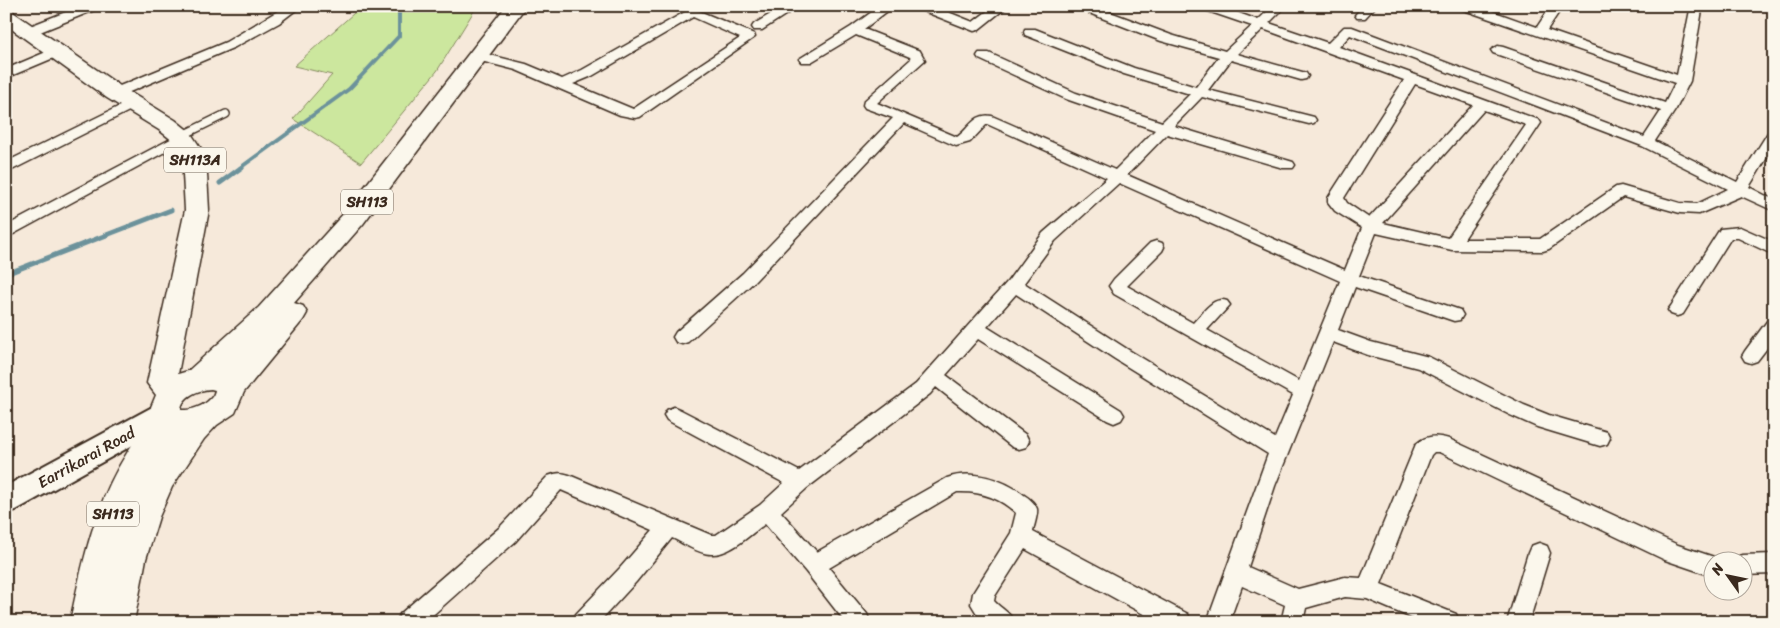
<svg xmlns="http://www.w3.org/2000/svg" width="1780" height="628" viewBox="0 0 1780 628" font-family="Sriracha,sans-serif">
  <rect width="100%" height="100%" fill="#f6e9da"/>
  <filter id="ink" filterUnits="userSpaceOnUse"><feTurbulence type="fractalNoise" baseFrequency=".02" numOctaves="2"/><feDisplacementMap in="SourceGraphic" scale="10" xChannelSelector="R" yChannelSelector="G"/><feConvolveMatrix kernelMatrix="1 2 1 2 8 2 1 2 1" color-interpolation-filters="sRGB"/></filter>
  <g filter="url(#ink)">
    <path fill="#cce79e" stroke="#84885e" d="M362,6h115l-40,65 -76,92 -68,-44 39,-44 -38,-9z"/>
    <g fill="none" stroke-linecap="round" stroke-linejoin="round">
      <path stroke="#6c929b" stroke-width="4" d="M240,168l109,-79 50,-53v-30"/>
      <path stroke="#6c929b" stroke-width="5" d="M220,183l22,-16
        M6,274l165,-64"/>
      <defs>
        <path id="service" d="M181,136l45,-22"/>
        <path id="minor" d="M81,6h18l-2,3 -62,25 -5,1 -6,-4 1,-3z
          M286,6h15l-22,17 -44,24 -115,49h-10l-2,-3 2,-3 116,-48z
          M784,6h15l-37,24h-8l-2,-3 2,-3z
          M880,6h14l-30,23 56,22 5,9 -48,43 80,34c12,-8 18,-25 35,-21l123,54 40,-40 -89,-31 -87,-40 -2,-3 2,-3h10l87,40 86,29 28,-28 -66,-20 -99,-39 -1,-3 1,-3h10l99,39 62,19 23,-30 -58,-16 -72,-28 -2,-3 2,-3h8l74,28 54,16 27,-25 -50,-17 -2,-3h19l39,14 15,-14h13l-17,17 59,20 16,-16h8l292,110 17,-26 -168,-58 -2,-3 7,-4 5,1 162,56 10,-20 -214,-74 -2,-3h19l59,21 14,-21h12l-16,24 130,45 13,-65 2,-3h8l2,3 -12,71 -14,28 -21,32 82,41 32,-51 5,-1v16l-25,41 25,13v11l-33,-15 -42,18 -19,-1 -57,-16 -74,52 -6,2 -91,-1 -76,-17 -17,43 101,34 3,5 -3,5 -6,1 -99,-34 -17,43 33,12 58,15 95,48 25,10 58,17 3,6 -3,6 -7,2 -63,-19 -27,-12 -92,-47 -50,-13 -35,-13 -58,144 -27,81 50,22 47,-12 16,1 55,-134c10,-9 21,-9 33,-5l229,106 42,14v1h-8v16l-47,-16 -226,-108h-5l-3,3 -50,129 75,30 3,8h-38l-54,-23 -22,-2 -39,11 -3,14h-22l4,-17 -43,-19 -13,36h-22l61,-168 -153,-95 -99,-65 -29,33 134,83 3,5 -3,5 -7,3 -7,-3 -129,-81 -32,36 80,60 3,6 -3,6 -7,2 -7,-2 -76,-60 -6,7 -123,94 -26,24 36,40 130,-74c25,-9 56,1 77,17 5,3 11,8 13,14 1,6 -3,16 -4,23l155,82 3,8h-33l-133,-73 -30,47 -1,5c7,8 16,11 20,21h-32l-11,-18 2,-11 38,-60 5,-20c-17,-16 -36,-22 -59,-21l-128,76 38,46 3,8h-25l-39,-50 -41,-48c-15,10 -34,31 -54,30 -12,0 -28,-11 -39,-16l-36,44 -37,40h-26l3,-8 44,-46 33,-38 -92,-40 -46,52 -90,80h-28l3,-8 99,-86 49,-52c8,-3 13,-4 21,-1l142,60h5l44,-30 24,-22 -117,-63 -3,-5 3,-5 7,-3 7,3 118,61 117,-87 92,-103 35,-48 64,-55 -120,-54 -17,18 -14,4 -52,-23 -149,158 -67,61 -6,2 -6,-2 -3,-5 3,-5 67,-59 150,-155 -28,-10 -2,-3 1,-4 47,-42 -1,-2 -54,-22 -45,27h-10l-2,-3 52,-32zM1263,29l141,51 -76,118v4l7,9 27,17 -17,42 -218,-95 40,-41 116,34h10l2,-3 -2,-3 -119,-36 28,-29 107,27 5,-1 2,-3 -2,-3 -106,-27 23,-30 70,20 5,-1 2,-3 -2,-3 -69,-19zM1350,35l292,111 86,43 -31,15 -17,-1 -59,-17 -5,1 -76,52h-76l77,-116 -2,-3 -200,-73zM1415,84l58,21 -104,113 -22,-15 -3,-5zM1484,110l42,15 -78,113 -65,-15zM1119,183l221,98 -41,100 -92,-51 23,-25 -3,-4c-14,-5 -24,12 -34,22l-66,-37 35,-35 2,-4 -2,-4 -6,-2 -6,2 -36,36 -5,7 5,8 179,101 -18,43 -148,-89 -103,-66 31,-42z
          M916,6h17l40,16 21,-16h14l-30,24 -4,1 -56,-22z
          M1363,6h13l-11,12h-8l-2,-3z
          M692,8l62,26 1,3 -115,80 -5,1 -15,-3 -104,-45 -43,-11 -2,-3 7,-4 48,12 36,15 20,-9zM693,17l47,21 -107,71 -60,-25 19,-8z
          M58,47l5,1 2,3 -2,3 -57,24v-9z
          M134,99l7,4 -2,3 -133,67v-11z
          M182,133l5,1 2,3 -2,3 -181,98v-12z
          M1740,227l34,15v13l-36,-17h-7l-48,76 -6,2 -6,-2 -3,-4 3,-4 49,-77z
          M1774,319v20l-17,22 -6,2 -6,-2 -3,-5 3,-5 23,-31z
          M1539,543l8,3 3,7 -21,69h-22l21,-69 3,-7z
          M1774,554v20l-32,1v-15h-9l1,-2 8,-3z"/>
        <path id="secondary" d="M166,402l10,3 4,8 -4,8 -160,89 -10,4v-28l150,-81z"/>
        <path id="primary" d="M506,6h20l-163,218 -69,79 9,3 4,7 -4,7 -59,72 -9,21 -18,12 -13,14 -32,48 -13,30 -13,42 -12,63h-64c12,-58 25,-119 57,-169 7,-12 17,-22 26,-33l-2,-13 5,-12 -9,-12 38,-173 -3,-54 -9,-15 -14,-11 -52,-32 -101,-73v-15l7,2 110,76 52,32 15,12 16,24 3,54 -31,164 10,-3 71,-64 86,-95zM211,389l4,1c-2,13 -22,21 -34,20 1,-14 17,-20 30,-21z"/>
      </defs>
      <use href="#service" stroke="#3b2a1e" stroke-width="10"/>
      <use href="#minor" stroke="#3b2a1e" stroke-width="3"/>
      <use href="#secondary" stroke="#3b2a1e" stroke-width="4"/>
      <use href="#primary" stroke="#3b2a1e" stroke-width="3"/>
      <use href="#service" stroke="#fbf7ec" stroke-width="7"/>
      <use href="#minor" fill="#fbf7ec" fill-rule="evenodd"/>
      <use href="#secondary" fill="#fbf7ec" fill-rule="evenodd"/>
      <use href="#primary" fill="#fbf7ec" fill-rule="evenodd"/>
    </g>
  </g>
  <g text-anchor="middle" stroke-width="4" stroke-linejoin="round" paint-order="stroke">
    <g fill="#fbf7ec" stroke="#75685c" stroke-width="1">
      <rect x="164" y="147.5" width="62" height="25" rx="4"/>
      <rect x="341" y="189.5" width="52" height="25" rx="4"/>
      <rect x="87" y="501.5" width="52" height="25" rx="4"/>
    </g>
    <g font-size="15" font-weight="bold" fill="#3b2a1e">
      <text x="195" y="165">SH113A</text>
      <text x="367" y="207">SH113</text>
      <text x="113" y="519">SH113</text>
    </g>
    <g font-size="16" fill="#3b2a1e" stroke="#fbf7ec">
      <text transform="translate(86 457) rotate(-29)" y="6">Earrikarai Road</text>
    </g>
  </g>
  <rect width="1780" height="628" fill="none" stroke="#fbf7ec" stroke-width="25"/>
  <rect x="12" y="12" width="1755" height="603" fill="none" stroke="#3b2a1e" stroke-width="2" filter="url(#ink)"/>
  <g transform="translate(1728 576) rotate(303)"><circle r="24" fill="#fbf7ec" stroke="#aea59a"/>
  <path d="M0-4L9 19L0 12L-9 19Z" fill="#3b2a1e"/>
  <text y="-8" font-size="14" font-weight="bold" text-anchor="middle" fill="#3b2a1e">N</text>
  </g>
</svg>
